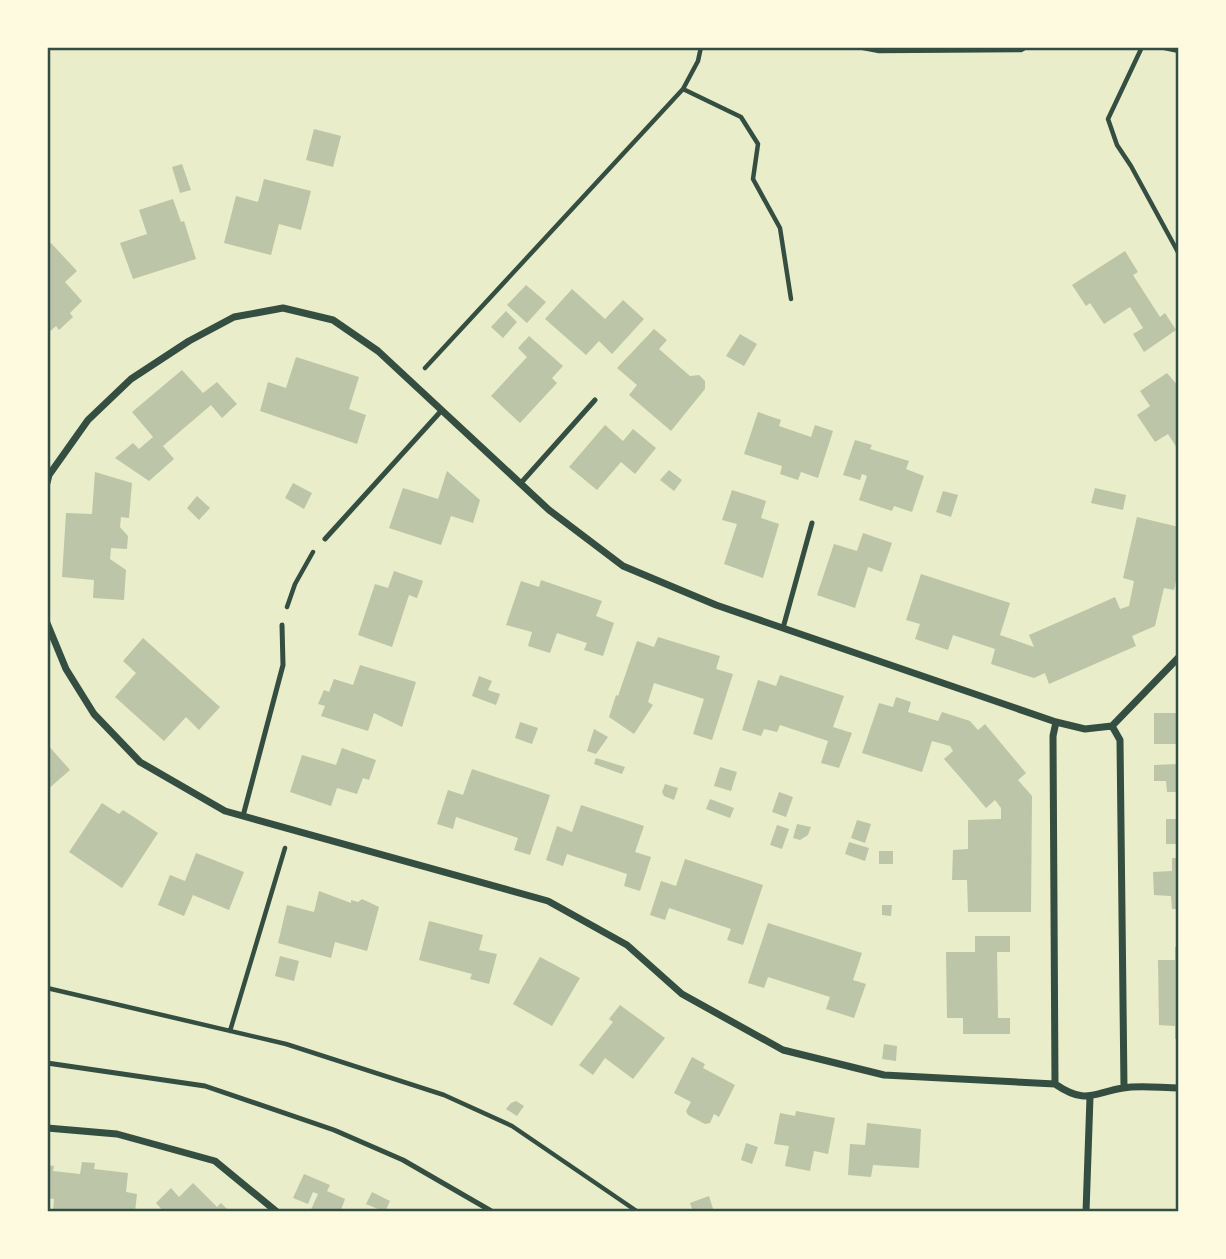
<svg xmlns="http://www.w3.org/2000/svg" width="1226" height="1259" viewBox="0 0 1226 1259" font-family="'Asap Condensed',sans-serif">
  <rect width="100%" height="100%" fill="#e9edc9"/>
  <path fill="#bcc5a7" d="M314,129l27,7 -8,31 -27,-7z
    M182,164l9,26 -11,3 -8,-26z
    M264,179l47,12 -10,39 -22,-6 -8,31 -47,-12 12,-47 22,6z
    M173,199l8,23 3,-1 12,38 -63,20 -13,-36 27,-9 -8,-24z
    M51,243l26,28 -12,11 17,19 -12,12 3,4 -14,13 -3,-4 -9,8v-88z
    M1125,251l13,21 -5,3 27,42 5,-4 11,17 -32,22 -11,-18 10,-6 -13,-21 -26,17 -14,-21 -4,3 -14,-21z
    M526,285l20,17 -19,21 -20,-18z
    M572,289l33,30 18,-19 21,19 -32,35 -13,-13 -13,14 -41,-36z
    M506,311l11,11 -14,16 -12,-11z
    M654,329l13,11 -8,9 31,27 9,-1 6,6v8l-34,42 -42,-36 8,-10 -20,-17z
    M740,334l17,10 -13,22 -18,-10z
    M529,336l34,30 -11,12 5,5 -37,40 -29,-27 36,-39 -9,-9z
    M296,357l63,20 -10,32 17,6 -9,29 -97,-33 8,-29 18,6z
    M182,370l21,23 14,-11 20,22 -15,14 -11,-13 -48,41 11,13 -25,22 -34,-23 18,-15 6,6 14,-12 -21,-25z
    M1167,373l12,14v64l-11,-17 -13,8 -18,-27 13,-9 -10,-15z
    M758,412l23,8 -2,6 32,11 4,-12 18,6 -15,47 -17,-6 -3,8 -18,-6 2,-8 -38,-12z
    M605,425l18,16 10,-12 23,19 -21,26 -14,-12 -24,28 -28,-23z
    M855,440l17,5 -2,4 39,12 -3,8 18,7 -12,36 -18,-6 -2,5 -33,-11 8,-24 -5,-2 -2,6 -17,-5z
    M669,470l13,10 -8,11 -14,-11z
    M447,471l33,29 -7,23 -22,-7 -10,29 -52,-17 14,-40 35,11z
    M95,472l37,11 -3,35 -8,-1 -1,10 8,9 -1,13 -16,-1 -1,11 16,11 -2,30 -31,-2 1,-18 -32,-3 4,-64 26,1z
    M293,483l19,10 -8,16 -19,-11z
    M1095,488l31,7 -3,15 -32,-7z
    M732,490l34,11 -5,17 18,6 -16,54 -39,-14 13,-40 -15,-4z
    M943,491l15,4 -7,22 -15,-5z
    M197,496l13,12 -11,12 -12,-12z
    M1137,517l42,10v39l-5,24 -10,-2 -9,38 -23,10 4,10 -87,38 -4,-11 -11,5 -43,-14 4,-15 -42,-14 -5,15 -33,-11 5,-15 -14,-4 15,-46 89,29 -10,32 34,12 -5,-12 57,-25 29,-13 5,12 9,-3 5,-25 -11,-3z
    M863,533l29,10 -10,29 -14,-5 -13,41 -38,-13 17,-51 23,7z
    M394,571l29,10 -6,17 -8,-3 -17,52 -34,-12 17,-51 13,4z
    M541,580l61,21 -6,15 18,7 -11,33 -19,-6 3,-7 -30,-10 -7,20 -22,-7 4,-14 -26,-7 15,-44 18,6z
    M658,637l62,19 -4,13 17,5 -21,66 -19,-6 11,-35 -50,-16 -6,19 5,3 -19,29 -25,-17 7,-22 2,1 19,-55 17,6z
    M143,638l77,69 -21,23 -13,-13 -22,24 -49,-44 21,-24 -13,-12z
    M360,665l56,17 -14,45 -28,-14 -6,18 -47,-15 4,-10 -7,-2 6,-14 5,2 5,-13 19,6z
    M780,675l64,21 -11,31 19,6 -13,35 -18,-5 7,-22 -48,-16 -3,7 -13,-3 -3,7 -19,-6 16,-50 18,6z
    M479,676l13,5 -4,9 12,4 -4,11 -24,-9z
    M896,697l15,5 -3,10 30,9 4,-9 28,9 8,9 7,-6 41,49 -8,7 14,16 -1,116h-63l-1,-32h-15l1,-30 15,-1v-29l33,-1v-11l-6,-8 -9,8 -21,-25 -21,-24 9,-8 -3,-5 -18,-5 -10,31 -60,-19 17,-50 14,4z
    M1154,713h25v31h-25z
    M520,722l18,6 -6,16 -17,-6z
    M594,729l14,8 -12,17 -9,-3z
    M47,744l23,26 -23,20z
    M342,748l34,12 -7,20 -6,-2 -6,16 -20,-6 -6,18 -41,-14 12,-37 34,10z
    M596,758l29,9 -3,7 -28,-10z
    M1179,764v28h-12l-1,-11h-12v-16z
    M720,767l17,5 -6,19 -17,-5z
    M472,769l78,26 -20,60 -16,-5 4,-12 -62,-21 -3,12 -16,-5 11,-34 15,5z
    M665,784l13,4 -4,12 -10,-4 -2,-4z
    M779,792l14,5 -7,20 -14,-5z
    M710,799l24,9 -4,10 -24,-9z
    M102,803l17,11 4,-4 35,23 -36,55 -53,-36z
    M581,805l63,21 -9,26 16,5 -11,34 -16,-5 3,-12 -60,-20 -4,12 -17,-6 11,-34 15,6z
    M1166,819h13v25h-13z
    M857,820l14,4 -6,19 -14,-5z
    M797,824l14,3 -3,8 -8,5 -7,-2z
    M777,825l12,4 -7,20 -12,-4z
    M849,842l20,6 -4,13 -20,-7z
    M879,851h14v13h-14z
    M196,853l48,19 -15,38 -36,-15 -9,21 -26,-11 12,-30 15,6z
    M1172,858h7v51h-7l-1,-13 -17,-1 -1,-23 19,-1z
    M685,859l78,26 -20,60 -16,-5 4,-11 -62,-21 -4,12 -15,-5 11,-34 15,5z
    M319,891l32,12v-3l7,2 4,-3 17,8 -12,44 -32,-9 -4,16 -53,-15 9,-38 27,7z
    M882,905h10l-1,11 -9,-1z
    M429,921l54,14 -4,15 18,4 -8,30 -19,-5 2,-5 -53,-14z
    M768,923l94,30 -9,27 13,4 -12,34 -28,-9 4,-12 -62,-20 -4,11 -16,-5z
    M975,936h35v16h-13l1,66h12v16h-47v-16h-16l-1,-66h29z
    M1175,947h4v92h-4v-13l-16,-1 -1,-65h17z
    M280,956l19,5 -5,20 -19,-5z
    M540,957l40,21 -28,48 -39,-22z
    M620,1005l45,33 -32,41 -28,-21 -12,17 -14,-10 34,-43 -4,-3z
    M884,1044l13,2 -1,15 -14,-2z
    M692,1057l13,7 -2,4 32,17 -16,32 -5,-3 -4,9 -5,1 -17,-9 -2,-4 5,-9 -17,-9z
    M516,1101l8,5 -7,10 -11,-7 5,-6z
    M796,1111l39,7 -7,36 -14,-3 -4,20 -25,-5 4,-20 -15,-2 6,-31 15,3z
    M867,1123l54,6 -2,39 -46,-3 -2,12 -23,-2 2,-31 15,1z
    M746,1143l12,4 -6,17 -11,-4z
    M82,1162l13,1 -1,6 34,4 -2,19 11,2 -2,18h-82l1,-13 -7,-1v-33l7,1 -1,5 27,3z
    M304,1174l26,11 -3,6 18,8 -4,11 5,2h-36l8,-18 -5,-2 -5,12 -15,-6z
    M193,1183l24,24 4,-4 9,9h-66l-8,-9 15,-15 8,9z
    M372,1192l18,9 -5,11 -19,-8z
    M709,1196l5,16h-21l-3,-9z"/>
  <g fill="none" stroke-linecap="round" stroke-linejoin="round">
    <path stroke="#344e41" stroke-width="4.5" d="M858,47l21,4 142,-1 5,-3
      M1142,47l-34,72 9,26 14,21 48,88
      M1160,47l19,4
      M683,89l58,28 17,27 -5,35 27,49 11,71
      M425,368l258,-279 15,-28 3,-14
      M287,607l8,-23 18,-32
      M47,988l239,56 158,51 68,31 126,86
      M230,1031l55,-183"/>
    <path stroke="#344e41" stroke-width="5" d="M520,484l75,-84
      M325,539l117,-129
      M783,628l29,-105
      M243,816l40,-151 -1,-40
      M47,1063l158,23 129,44 69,30 90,52"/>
    <path stroke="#344e41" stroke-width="7" d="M47,483l2,-8 39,-55 43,-41 58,-38 45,-24 49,-9 50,12 45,31 171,159 74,56 93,39 340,117 29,7 27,-3 67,-69
      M47,623l19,46 28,45 46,48 85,49 323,90 79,44 55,49 101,56 101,25 171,9c31,21 37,9 68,4 18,-3 38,0 56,0
      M1112,726l8,14 4,348
      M1055,1084l-2,-348 3,-14
      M47,1128l70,6 98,27 62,51
      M1086,1212l4,-115"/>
  </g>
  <rect width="1226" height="1259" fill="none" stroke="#fefae0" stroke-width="98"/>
  <rect x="49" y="49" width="1128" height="1161" fill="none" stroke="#344e41" stroke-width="2.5"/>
</svg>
